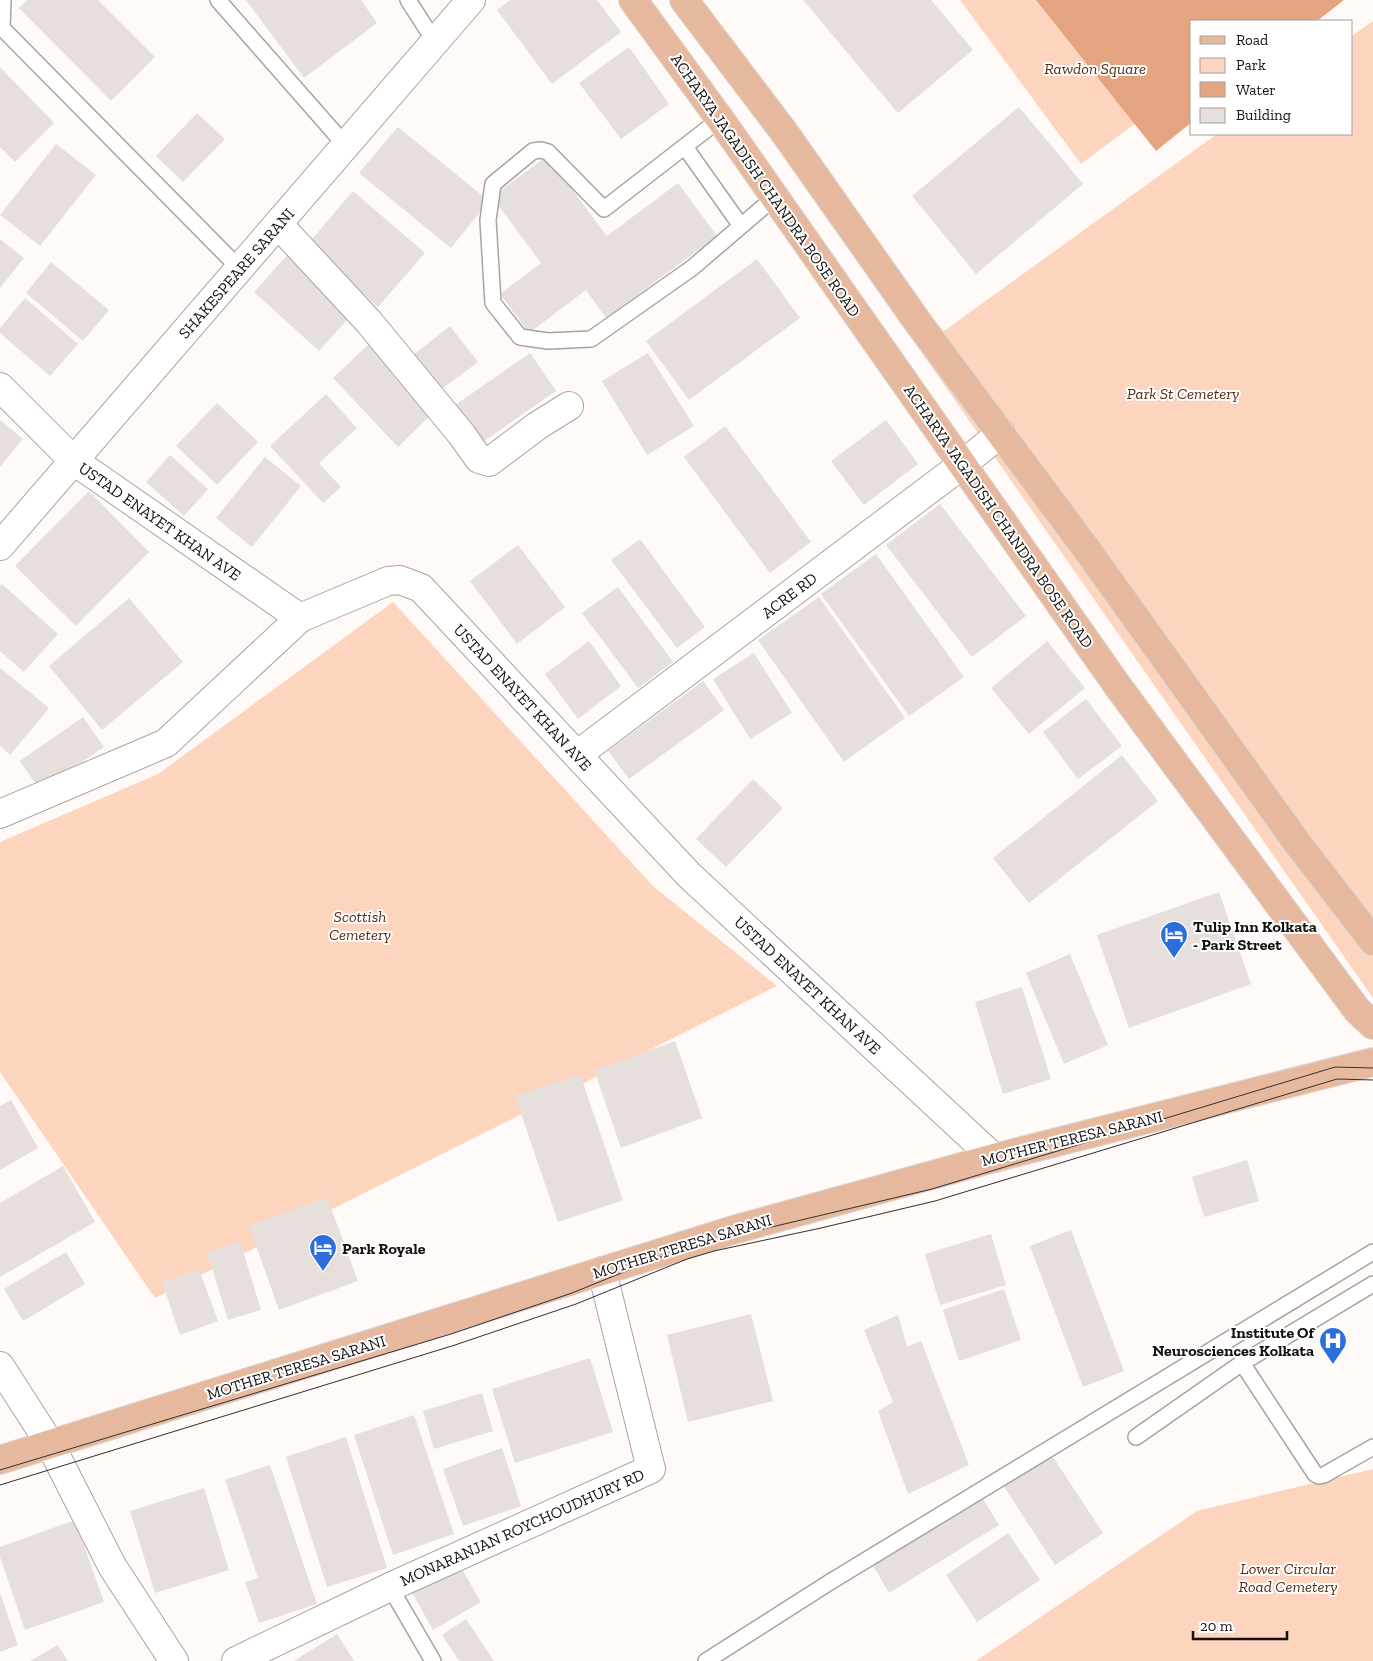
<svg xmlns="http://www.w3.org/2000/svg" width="1373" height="1661" viewBox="0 0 1373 1661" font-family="'Zilla Slab',serif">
  <rect width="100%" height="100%" fill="#fffaf7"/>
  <path fill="#fdd5bf" d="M960,0h340l-108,21v60l-111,83z
    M1373,21v977l-454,-649 298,-215h135v-98z
    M393,602l260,284 124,100 -622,312 -155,-226v-230l158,-68z
    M1373,1469v192h-397l221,-150z"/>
  <path fill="#e5a480" d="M1036,0h308l-27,21h-125v101l-36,29z"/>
  <path fill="#e6dfdc" d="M27,0h71l57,57 -44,44 -92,-93z
    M246,0h115l16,23 -73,55z
    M510,0h87l24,32 -69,52 -55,-74z
    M803,0h128l42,50 -75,63z
    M629,47l40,57 -48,35 -42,-56z
    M0,67l54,56 -39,39 -15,-15z
    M1019,107l64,77 -107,90 -64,-78z
    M197,113l28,26 -42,43 -27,-26z
    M398,127l91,74 -38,47 -92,-75z
    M56,144l40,31 -56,71 -40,-31z
    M547,156l60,80 71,-53 39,53 -111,82 -20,-28 -57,43 -29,-39 41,-31 -49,-66z
    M353,191l72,62 -47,54 -71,-62z
    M0,239l24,19 -24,30z
    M290,252l65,59 -36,40 -65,-59z
    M757,259l43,59 -111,82 -43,-59z
    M51,262l58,48 -26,31 -57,-48z
    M25,298l53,46 -28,32 -50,-43v-5z
    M450,326l28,36 -44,33 -27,-35z
    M371,342l64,69 -37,36 -65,-69z
    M530,353l26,38 -79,55 -26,-38z
    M648,353l46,73 -47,29 -45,-74z
    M326,394l31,34 -38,35 22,24 -18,16 -53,-57z
    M217,403l41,39 -41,43 -41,-39z
    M0,420l23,19 -23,28z
    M886,420l32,44 -54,41 -33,-44z
    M725,426l86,116 -41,31 -86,-116z
    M170,455l38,34 -24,27 -38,-34z
    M265,457l36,29 -49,61 -36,-29z
    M89,491l60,61 -73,74 -61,-60z
    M940,504l86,112 -54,41 -86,-112z
    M640,539l65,88 -28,21 -66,-88z
    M518,545l47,62 -48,37 -47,-63z
    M876,554l88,123 -55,39 -88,-122z
    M2,584l56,50 -34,38 -24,-21v-65z
    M618,587l55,75 -35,26 -56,-75z
    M819,597l86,121 -61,44 -86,-122z
    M129,598l54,64 -81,68 -53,-64z
    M589,641l32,45 -43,33 -33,-45z
    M1047,641l38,47 -56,46 -38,-46z
    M754,653l38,60 -42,26 -37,-60z
    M0,668l49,40 -39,47 -10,-9z
    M703,681l21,29 -95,69 -21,-28z
    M1086,699l36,47 -44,33 -35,-47z
    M83,717l21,30 -64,43 -20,-29z
    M1122,755l36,46 -129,102 -36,-45z
    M753,779l30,29 -57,59 -30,-28z
    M1219,892l32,92 -122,44 -32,-93z
    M1070,954l38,91 -44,19 -38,-91z
    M1022,987l29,92 -48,15 -28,-92z
    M675,1041l27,77 -81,30 -27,-78z
    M580,1074l43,126 -65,22 -43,-126z
    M11,1100l27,48 -38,22v-64z
    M1247,1160l12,41 -55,16 -12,-40z
    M63,1166l32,56 -95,55v-74z
    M327,1197l31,84 -79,29 -30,-84z
    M1071,1230l53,141 -41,16 -53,-141z
    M991,1234l15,51 -66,20 -15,-51z
    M240,1241l21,69 -33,10 -21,-68z
    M66,1252l19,32 -62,37 -19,-32z
    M199,1269l19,52 -38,14 -18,-53z
    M1004,1289l17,51 -62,21 -16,-51z
    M751,1314l22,87 -85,21 -21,-87z
    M898,1315l9,32 14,-6 48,124 -61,29 -30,-83 15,-9 -29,-72z
    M590,1358l23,74 -98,31 -23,-74z
    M482,1393l11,38 -59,18 -11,-38z
    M414,1415l40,119 -61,21 -39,-120z
    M346,1437l41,131 -60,19 -41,-130z
    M502,1448l19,58 -58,20 -20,-57z
    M1049,1451l54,82 -48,32 -54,-83z
    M270,1465l47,139 -58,19 -14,-41 13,-4 -33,-98z
    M204,1488l25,82 -74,23 -25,-82z
    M980,1494l19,31 -110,68 -18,-31z
    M75,1520l29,82 -79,28 -25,-73v-10z
    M1008,1533l32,47 -63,42 -31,-47z
    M458,1562l23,40 -48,28 -23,-41z
    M0,1593l18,52 -18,7z
    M466,1619l28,42h-35l-17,-26z
    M337,1634l17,27h-60z
    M58,1645l10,16h-38z"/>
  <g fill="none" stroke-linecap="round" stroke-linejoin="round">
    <defs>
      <path id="service" d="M3,0l-1,28 238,241
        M218,0l128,146
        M408,0l27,42
        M720,119l-116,90 -56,-57 -7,-2 -8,1 -40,33 -5,36 5,83 27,34 28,4 43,-2 101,-71 83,-71
        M685,147l56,79
        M1373,1284l-131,79 73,111 4,2 5,-1 49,-28
        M1136,1437l106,-74
        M390,1587l43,74
        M706,1661l124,-79 543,-330"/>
      <path id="minor" d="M278,224l91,98 93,113 17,24 10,3 48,-36 32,-20
        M0,387l74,74 226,157 88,-37 12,-1 21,8 268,287 305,283
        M577,755l386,-291 38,-31
        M0,814l166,-71 134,-125
        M0,1366l50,78 62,122 62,95
        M236,1661l154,-74 261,-118 -49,-198"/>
      <path id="secondary" d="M0,546l471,-546"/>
      <path id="primary" d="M633,0l87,119 397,566 240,325 16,15
        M684,0l100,132 133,189 168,226 213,297 75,97
        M0,1460l733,-230 261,-72 379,-96"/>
    </defs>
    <use href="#service" stroke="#a9a3a0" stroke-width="18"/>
    <use href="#minor" stroke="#a9a3a0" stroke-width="30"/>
    <use href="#secondary" stroke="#a9a3a0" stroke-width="30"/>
    <use href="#primary" stroke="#d9d9d9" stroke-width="30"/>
    <use href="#service" stroke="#fff" stroke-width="15"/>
    <use href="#minor" stroke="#fff" stroke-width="28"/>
    <use href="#secondary" stroke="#fff" stroke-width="28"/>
    <use href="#primary" stroke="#e6b99e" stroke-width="28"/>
    <path stroke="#322f2e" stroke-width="1" d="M0,1470l451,-136 121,-41 111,-45 249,-59 403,-122 38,1
      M0,1485l455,-140 121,-41 111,-45 27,-8 107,-23 114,-27 402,-122 36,1"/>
  </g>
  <defs>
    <symbol id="hotel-pin" viewBox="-11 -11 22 30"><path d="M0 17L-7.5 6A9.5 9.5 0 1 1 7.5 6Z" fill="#2c6edb" stroke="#fff"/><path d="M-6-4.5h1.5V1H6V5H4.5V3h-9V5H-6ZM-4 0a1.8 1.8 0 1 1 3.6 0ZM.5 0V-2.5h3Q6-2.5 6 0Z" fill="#fff"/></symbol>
    <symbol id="hospital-pin" viewBox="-11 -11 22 30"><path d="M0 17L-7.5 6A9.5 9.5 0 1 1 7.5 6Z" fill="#2c6edb" stroke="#fff"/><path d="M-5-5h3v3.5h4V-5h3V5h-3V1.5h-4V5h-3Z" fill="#fff"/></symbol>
  </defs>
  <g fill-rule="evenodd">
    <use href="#hotel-pin" x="1158" y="919" width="32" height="43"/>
    <use href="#hotel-pin" x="307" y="1232" width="32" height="43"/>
    <use href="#hospital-pin" x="1317" y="1325" width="32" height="43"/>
  </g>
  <g text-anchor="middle" stroke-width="4" stroke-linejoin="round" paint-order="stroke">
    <g font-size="16" font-style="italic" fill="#572c11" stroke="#fff">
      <text x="1095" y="74">Rawdon Square</text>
      <text x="1183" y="399">Park St Cemetery</text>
      <text x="360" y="922">Scottish<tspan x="360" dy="18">Cemetery</tspan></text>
      <text x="1288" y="1574">Lower Circular<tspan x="1288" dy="18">Road Cemetery</tspan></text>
    </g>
    <g font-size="16" fill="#141211" stroke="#fff">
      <text transform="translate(766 185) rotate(55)" y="6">ACHARYA JAGADISH CHANDRA BOSE ROAD</text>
      <text transform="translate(236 273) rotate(-49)" y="6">SHAKESPEARE SARANI</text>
      <text transform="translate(999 516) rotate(55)" y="6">ACHARYA JAGADISH CHANDRA BOSE ROAD</text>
      <text transform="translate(160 521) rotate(35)" y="6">USTAD ENAYET KHAN AVE</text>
      <text transform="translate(789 595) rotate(-37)" y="6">ACRE RD</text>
      <text transform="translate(523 697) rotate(47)" y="6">USTAD ENAYET KHAN AVE</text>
      <text transform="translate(808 985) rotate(43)" y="6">USTAD ENAYET KHAN AVE</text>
      <text transform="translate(1072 1138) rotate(-14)" y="6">MOTHER TERESA SARANI</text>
      <text transform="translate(682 1246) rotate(-17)" y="6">MOTHER TERESA SARANI</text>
      <text transform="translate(296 1367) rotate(-17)" y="6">MOTHER TERESA SARANI</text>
      <text transform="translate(522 1527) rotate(-24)" y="6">MONARANJAN ROYCHOUDHURY RD</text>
    </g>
    <g font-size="16" font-weight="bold" fill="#141211" stroke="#fff" text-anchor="start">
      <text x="1193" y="932">Tulip Inn Kolkata<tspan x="1193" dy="18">- Park Street</tspan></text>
      <text x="342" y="1254">Park Royale</text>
      <text x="1314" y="1338" text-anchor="end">Institute Of<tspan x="1314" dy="18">Neurosciences Kolkata</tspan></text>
    </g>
  </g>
  <rect x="1190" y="20" width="162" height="115" fill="#ffffff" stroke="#a1a0a0"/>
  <rect x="1200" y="36" width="25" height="8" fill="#e6b99e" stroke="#a1a0a0"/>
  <text x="1236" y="45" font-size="15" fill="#141211">Road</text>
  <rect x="1200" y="58" width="25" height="15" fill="#fdd5bf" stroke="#a1a0a0"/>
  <text x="1236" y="70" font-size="15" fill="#141211">Park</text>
  <rect x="1200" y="82" width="25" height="15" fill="#e5a480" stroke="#a1a0a0"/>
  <text x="1236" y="95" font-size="15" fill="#141211">Water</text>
  <rect x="1200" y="108" width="25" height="15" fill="#e6dfdc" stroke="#a1a0a0"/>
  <text x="1236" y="120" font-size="15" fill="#141211">Building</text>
  <path d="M1193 1631v8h94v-8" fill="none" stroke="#141211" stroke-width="2.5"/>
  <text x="1200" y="1631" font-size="15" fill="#141211" stroke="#ffffff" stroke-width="4" paint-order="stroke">20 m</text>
</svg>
